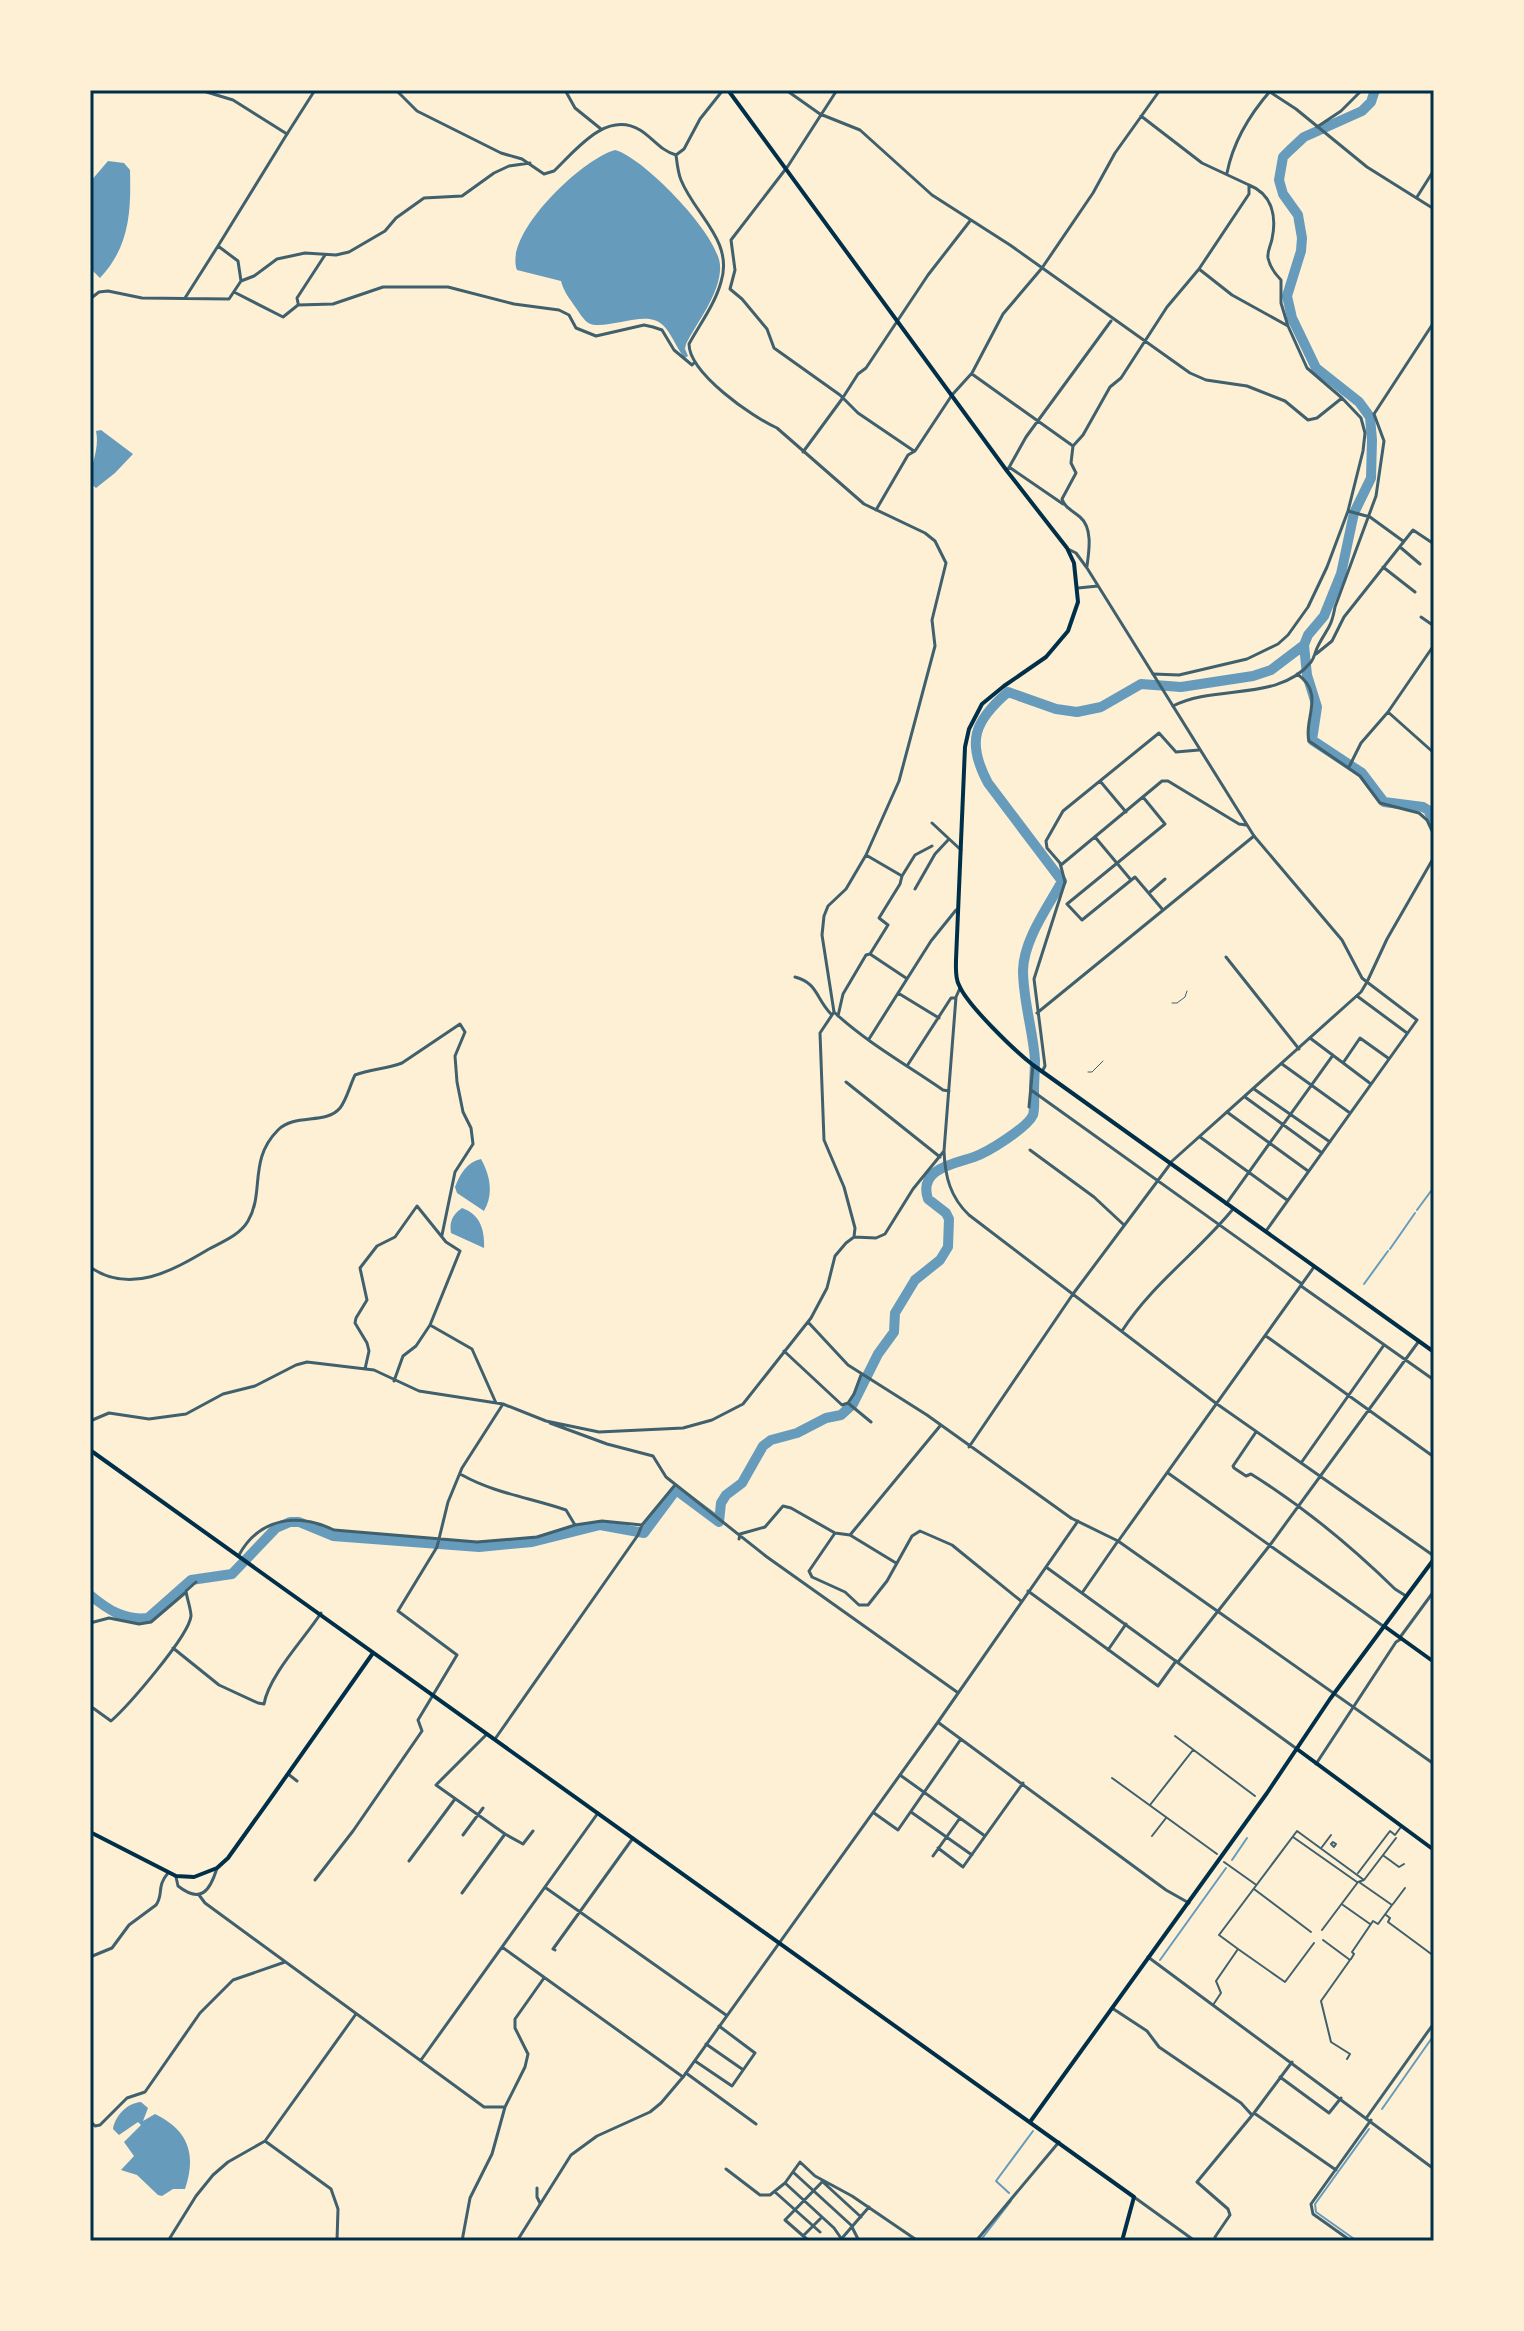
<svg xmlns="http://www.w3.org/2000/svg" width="1524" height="2331" viewBox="0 0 1524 2331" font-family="'DejaVu Sans',sans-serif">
  <rect width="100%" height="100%" fill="#fdf0d5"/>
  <path fill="#669bbc" d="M615,150c28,7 103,84 105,115 2,26 -22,56 -34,79l-1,5 3,7 -3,2c-11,-12 -15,-33 -31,-38 -18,-6 -55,12 -67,2 -4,-3 -8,-10 -11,-14 -7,-10 -12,-16 -15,-27l-44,-11c-14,-36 65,-111 98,-120z
    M108,161l16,2 6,7c1,41 0,76 -30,108l-10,-10v-86z
    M101,430l32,24 -18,19 -19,15 -6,-5c0,-19 10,-33 6,-52z
    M481,1159c9,16 13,35 3,52l-27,-18 -2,-6c5,-13 12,-25 26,-28z
    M462,1208c18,6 23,22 22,40l-33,-15c-2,-11 2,-19 11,-25z
    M141,2102l7,6 -5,13 12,-7c33,16 42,40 30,75h-12l-11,7 -4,-1 -21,-20 -16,-5 13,-14 -10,-14 17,-17 -3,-3 -19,13 -6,-6c2,-13 14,-26 28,-27z"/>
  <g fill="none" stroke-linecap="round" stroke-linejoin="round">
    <path stroke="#669bbc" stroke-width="2" d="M1417,1210l17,-23
      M1390,1249l25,-36
      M1364,1284l24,-33
      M1232,1860l15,-22
      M1160,1960l66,-92
      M1382,2109l52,-74
      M1009,2193l-13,-12 37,-50
      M980,2241l31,-40
      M1357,2241l-41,-29 -1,-8 54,-75"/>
    <path stroke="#669bbc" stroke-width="10" d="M1304,645l3,30 10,32 -5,33 50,33 22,29 39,5 5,3 6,12
      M90,1595c17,14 34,26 58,23l43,-38 41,-6 44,-46 14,-6h9l34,14 146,11 53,-5 68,-17 44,8 32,-43 43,32 2,-19 5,-8 16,-12 21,-37 8,-6 26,-7 29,-15 15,-3 12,-11 25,-50 16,-22 1,-19 20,-33 25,-20 8,-13 1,-28 -3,-6 -18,-14c-10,-30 25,-35 46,-42 14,-5 53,-29 59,-42 2,-7 1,-16 1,-24 0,-10 1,-21 1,-31 -2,-30 -12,-59 -12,-90 1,-31 25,-63 39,-89l-74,-98c-22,-41 -14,-62 20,-91l48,17 21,3 24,-5 40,-23 40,3 72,-11 18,-6 33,-25 4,-10 16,-19 17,-42 13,-61 17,-35 1,-38 -2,-23 -11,-15 -43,-34 -24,-50 -5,-22 14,-45 1,-13 -4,-23 -15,-21 -4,-14 4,-23 7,-7 14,-13 58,-26 9,-9 4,-12"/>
    <path stroke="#3f606c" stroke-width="1" d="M1172,1003h5l8,-6 2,-6
      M1088,1072h4l11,-11"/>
    <path stroke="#3f606c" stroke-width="2" d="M1175,1736l80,60
      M1112,1778l105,76
      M1150,1805l43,-55
      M1152,1836l14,-18
      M1293,1837l64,45
      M1333,1842l3,2 -2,3 -3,-3z
      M1322,1847l9,-12
      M1384,1856l15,11 5,-3
      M1224,1862l31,22
      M1358,1873l32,-42 5,4 6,-8
      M1254,1889l57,43
      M1393,1904l12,-16
      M1343,1905l27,19
      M1386,1915l4,3 -2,4 46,34
      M1322,1930l36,-48 6,-2 32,-42
      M1323,1940l27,20 -29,41 10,41 19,12 -3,5
      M1238,1949l47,33 29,-39
      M1351,1959l3,-5 -2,-2 21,-31 5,3 14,-19 -33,-23
      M1213,2005l8,-12 -5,-12 22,-32 -19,-14 78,-104 67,49"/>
    <path stroke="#3f606c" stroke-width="3" d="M200,90l33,10 54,34 -69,112
      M396,90l21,21 84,42 21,6 22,15 10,-3c22,-21 52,-61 86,-41 13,8 21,21 36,25l8,-6 16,-30 23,-29
      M565,90l10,18 26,21
      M786,90l34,24 40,16 72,65 78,50 180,128 16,7 41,6 38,15 23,19 9,-2 25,-20
      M837,90l-49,76 -57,74 4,30 -5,19 12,10 25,30 7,19 66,47 18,18 56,38
      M1267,90l29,19 71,58 67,42
      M1317,127l24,-16 21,-21
      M676,155c1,8 2,18 5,25 14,35 53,61 40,102 -6,22 -21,42 -32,62 0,29 63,73 88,84l87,76 61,29 10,8 11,22 -14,57 3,26 -36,135 -33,74 -20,34 -18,17 -4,10 -2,19 12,77c32,30 73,53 109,78l6,1
      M1227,173c6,-31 23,-59 44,-83
      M1249,185c23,9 28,31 23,54 -1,6 -5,12 -4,19 2,9 7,16 13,22v23l7,23
      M1417,197l17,-27
      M234,292l49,25 15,-12 35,-1 50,-17h65l66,17 45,6 10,5 7,13 20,8 48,-11 9,2 9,3 12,20 18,15 3,-3
      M185,298l33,-52 20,15 3,20
      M90,299l9,-7 9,-1 34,7 87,1 12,-18 13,-5 23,-17 28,-6 31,2 13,-3 36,-21 11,-13 28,-20 38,-2 32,-23 15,-7 21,-3
      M298,303l-1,-5 28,-43
      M972,374l101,72
      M803,452l39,-53 16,-25 8,-6 62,-93 42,-54
      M1009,467l54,37
      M1007,471l19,-34 85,-116
      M876,510l32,-55 7,-4 37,-56 20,-22 31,-59 39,-46 51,-75 22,-40 45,-63
      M1348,511l22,6 33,24
      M1400,547l20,17
      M1087,566c2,-15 6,-38 -7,-49 -8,-7 -15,-9 -18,-18l14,-26 -5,-10 2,-17 10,-11 27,-48 11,-9 46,-71 32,-38 50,-75v-9l-47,-22 -61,-47
      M1383,567l32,25
      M1421,617l13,9
      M1434,645l-46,67 46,41
      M1316,654l16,-13 12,-24 69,-87 21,14
      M1153,674l26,1 68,-16 31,-15 10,-9 20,-28 19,-40 21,-56 15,-60 2,-18 -4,-15 -19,-20 -35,-30 -19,-42 -56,-31 -33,-26
      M1297,674c29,19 6,46 12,67l51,35 20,27 39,10 8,7 7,15
      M1173,706c42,-22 106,-4 138,-44 4,-5 4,-11 7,-16 9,-18 13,-17 17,-39l41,-111 8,-55 -10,-27 60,-92
      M1349,767l12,-24 27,-31
      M1100,781l26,31
      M1143,797l22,27 -98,80 15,16 53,-43 28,33
      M932,823l29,27
      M1095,837l36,43
      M866,855l36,21 -2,8 -21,34 9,7 -18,29 36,24
      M1061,865l101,-84h6l71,43 7,1
      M902,876l13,-21 17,-9
      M915,889l20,-35 14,-15
      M1150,892l15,-13
      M795,977c23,6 21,22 36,37
      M898,993l41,25
      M1357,996l50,37
      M834,1012l-14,21 4,107 20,47 11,41 -1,9
      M1037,1013l217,-177
      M838,1016l5,-22 23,-39 4,-1
      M1310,1038l61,46
      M869,1039l62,-98 25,-31
      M1343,1063l17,-25 28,20
      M1282,1064l68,49
      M907,1066l44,-68h4
      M1043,1070l2,-4 -11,-87 31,-97 -5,-19 -13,-15 -1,-7 17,-30 96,-78 17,19 23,-2
      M846,1082l94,75
      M1254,1089l76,53
      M1031,1090l271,194
      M1245,1097l77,56
      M1029,1107l4,-42
      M1227,1112l81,59
      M1200,1137l87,63
      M1030,1150l64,47 30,28
      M944,1151c1,25 6,46 25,64l248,189 217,152
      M1226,1204l107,-149
      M1266,1231l151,-211 -50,-38 20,-43 47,-82
      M90,1267c40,28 82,4 119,-18 13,-7 31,-14 39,-28 17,-29 0,-61 30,-91 17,-17 48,-5 62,-22 7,-9 10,-23 15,-33 16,-6 32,-6 47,-12l58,-39 5,8 -10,24 2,26 6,30 8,16 2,16 -18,28 -13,63
      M1301,1286l133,94
      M808,1322l40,43 79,50 144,103
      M430,1325l42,24 24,54
      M1122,1331c30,-47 76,-79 111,-122
      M1266,1336l168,121
      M784,1351l58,54 6,-2 6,-9 7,-19
      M365,1369l4,-18 -2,-8 -12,-20 1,-5 11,-18 -7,-32 17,-22 18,-9 22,-31 29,36 14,9 -30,74 -14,21 -13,10 -9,25
      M848,1403l23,19
      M90,1421l19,-8 40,6 37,-5 37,-20 32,-8 41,-21 11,-3 67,8 45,21 84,13 43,17 53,11 84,-4 29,-8 31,-16 68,-86 16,-30 8,-32 11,-13 8,-6 22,1 9,-4 28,-45 31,-38 12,-154 4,-9
      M550,1423l57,21 46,12 13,21 101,80 190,135
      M1256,1432l-23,34 1,2 12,8 5,-2c53,33 99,71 144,115l11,7
      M969,1447l104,-153 98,-131
      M1301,1463l83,-118
      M1168,1473l215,153
      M462,1475c32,18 69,23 104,35l9,15
      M835,1533l-26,38 3,6 33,15 14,13h9l19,-24 25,-45 8,-5 32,14 69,56
      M850,1535l46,28
      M739,1539l1,-5 25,-7 18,-21 8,2 44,25 15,2 90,-109
      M1119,1540l195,-273
      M239,1555c21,-38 59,-42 95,-25l143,12 60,-5 38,-12 27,-4 40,4
      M1028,1591l130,95 18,-25
      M90,1623l19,-5 30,6 12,-2 34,-29
      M1401,1636l33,-45
      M173,1648l46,37 39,18 6,1c5,-29 41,-66 57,-91
      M1108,1650l18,-26
      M1178,1662l92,-117 149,-204
      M90,1710l3,-2 18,13c17,-15 78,-85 80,-105 0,-7 -4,-17 -5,-25l10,-9
      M939,1723l227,167 23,13
      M487,1734l-51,51 69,49
      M495,1739l143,-204 4,-10 33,-40
      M1316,1764l80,-122 5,-3
      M288,1774l9,7
      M900,1775l85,61
      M911,1812l61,43
      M874,1813l24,17 63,-91
      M463,1835l20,-27
      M938,1848l25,19 60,-84
      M933,1856l27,-38
      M409,1861l46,-62
      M176,1877l2,9c23,18 32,5 39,-18
      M315,1880l38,-49 69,-100 -4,-11 39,-65 -59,-44 39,-64 11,-45 14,-34 41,-64
      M546,1888l180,127
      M462,1893l43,-59 18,10 10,-13
      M199,1895l6,8 279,204h21
      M502,1947l181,130
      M555,1950l-2,-1 80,-111
      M90,1957l22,-9 17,-23 27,-20c8,-11 0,-18 12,-32
      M1112,2008l35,23 12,16 82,56 10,11
      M706,2044l36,25
      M421,2060l177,-247
      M695,2061l37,25 23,-33 -36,-27
      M1292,2062l-38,51 82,57
      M686,2073l70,51
      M1280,2077l49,36 12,-15
      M90,2121l5,5 5,-1 27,-27 18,-6 55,-79 33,-33 52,-18
      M265,2141l66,48 7,20 -1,32
      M726,2169l34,26h10l15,-12 15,-21 15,14 37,20 66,45
      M793,2172l58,53 8,16
      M785,2183l49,45 9,13
      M824,2183l37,34
      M537,2188v9l3,6
      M775,2192l45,40
      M803,2236l19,-19
      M843,2237l26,-30
      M168,2241l28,-45 17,-21 15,-13 37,-21 91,-127
      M462,2241l8,-43 22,-44 13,-47 20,-40 3,-13 -13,-26v-9l29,-41
      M809,2241l-24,-21 38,-39
      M976,2241l83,-99
      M1216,2241l-1,-4 15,-22 -2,-6 -31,-27 57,-69
      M1351,2241l-38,-27 -2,-10 60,-84"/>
    <path stroke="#3f606c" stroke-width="3" d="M287,134l28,-44
      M1068,549l8,4 11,15 167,268 88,104 20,38 5,4 -6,10 -190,170
      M1078,588l20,-2
      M1226,957l73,92
      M1071,1518l47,23 316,223
      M1046,1567l251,182
      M1082,1593l36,-52
      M1148,1957l286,212
      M1367,2117l67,-94
      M1134,2197l61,44
      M517,2241l54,-86 26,-19 53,-24 11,-9 22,-26 255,-355 140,-201"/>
    <path stroke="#003049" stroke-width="4" d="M1297,1749l137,101"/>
    <path stroke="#003049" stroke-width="4" d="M728,90l279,381 60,77 7,15 4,39 -10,29 -22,26 -42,29 -22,18 -13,25 -4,18 -9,213c0,9 -1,18 3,25 8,20 56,66 74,80l401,287
      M90,1450l1044,747 -12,44
      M1384,1626l50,36
      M90,1832l86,44 18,1 23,-9 11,-10 45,-63 100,-142
      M1030,2122l237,-329 63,-94 104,-140"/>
  </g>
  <rect width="1524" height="2331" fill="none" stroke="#fdf0d5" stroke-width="184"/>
  <rect x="92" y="92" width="1340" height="2147" fill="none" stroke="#003049" stroke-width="3"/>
</svg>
